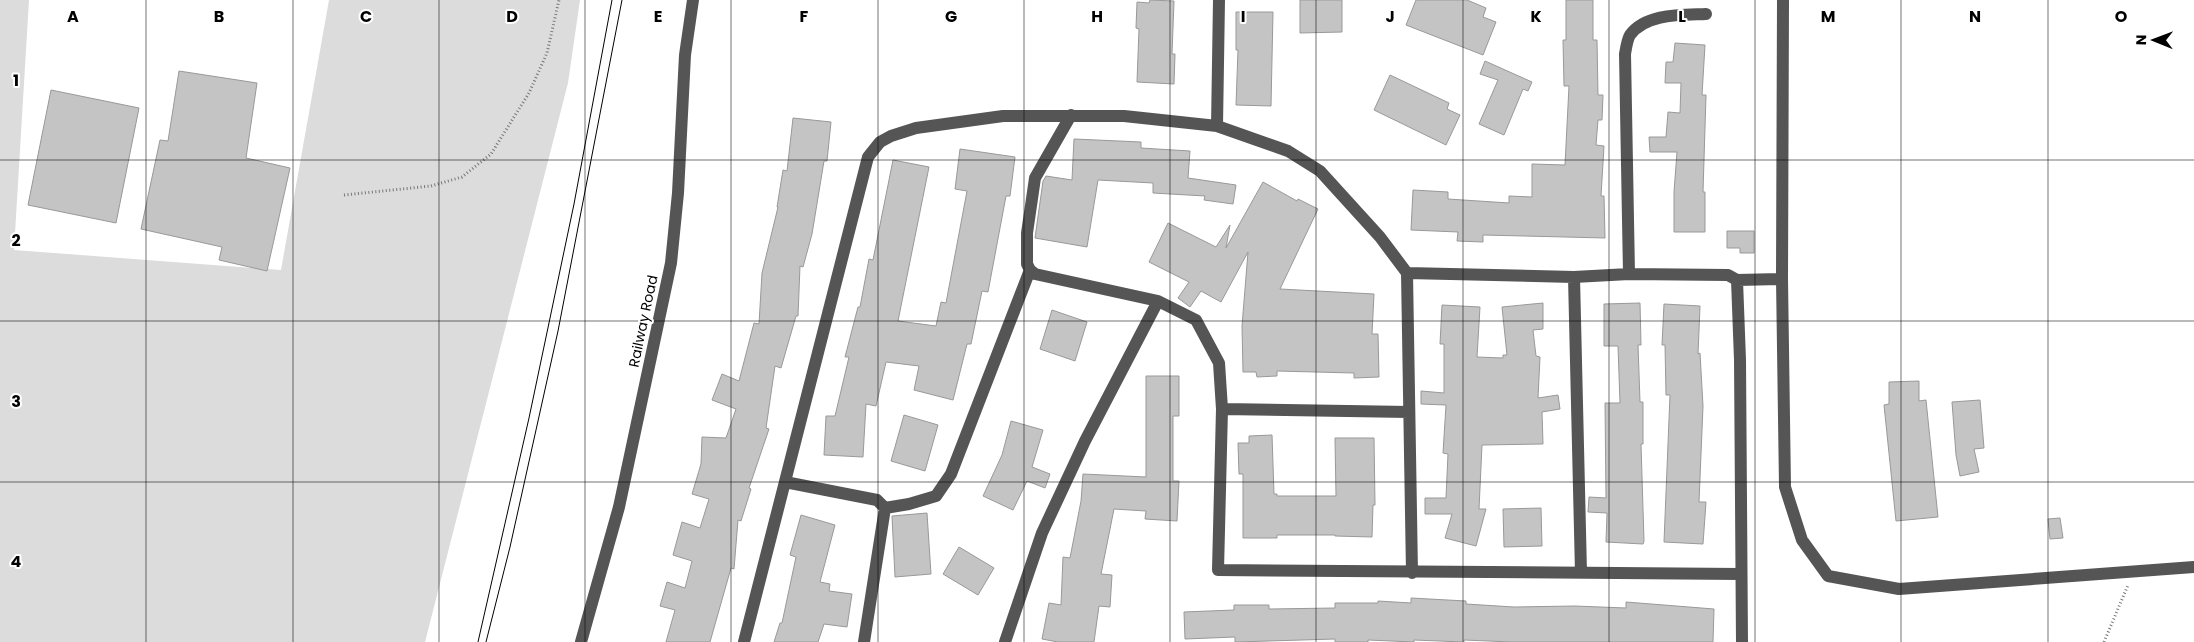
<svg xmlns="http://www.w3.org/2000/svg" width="2194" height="642" viewBox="0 0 2194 642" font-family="Poppins,sans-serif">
  <rect width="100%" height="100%" fill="#fff"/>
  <path fill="#dcdcdc" d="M0,0h29l-15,250 267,20 48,-270h251l-12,83 -143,559h-425z"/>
  <path fill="#c4c4c4" stroke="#999" d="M1150,0l24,1 -2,53h3l-1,30 -37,-2 2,-53 -3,-1 1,-26 12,1z
    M1300,0h42v32l-42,1z
    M1416,0h51l19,8 -3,9 13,5 -13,33 -77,-30z
    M1566,0h27v40h4l1,55h5l-1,25h-4l-2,25 8,1 -3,50h3l1,42 -122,-3v7l-26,-1 1,-9 -47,-2 2,-40 35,2v7l61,4v-7l23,1v-33l33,1 4,-79h-5l-1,-46h3z
    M1236,12h37l-2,94 -35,-1 2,-55h-2z
    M1675,43l30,2 -3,50h4l-3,97h2v40h-31v-40l3,-40h-27l-1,-15h17l2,-25 12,1 1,-30h-16l1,-21h7z
    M1485,61l47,21 -4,9 -5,-2 -19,46 -25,-11 19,-44 -18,-6z
    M179,71l78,12 -11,75 44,10 -23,103 -48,-11 3,-13 -81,-18 19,-89 8,1z
    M1390,75l59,28 -2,6 13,6 -14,30 -72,-35z
    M51,90l88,18 -23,115 -88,-18z
    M793,118l38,4 -4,39h-3l-12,73 -9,33 -3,-1 -2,50h-2l-15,52 -6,-2 -9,62 3,1 -20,59 2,1 -10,32 -3,-1 -4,49 -3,-1 -21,74h-44l9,-32 -15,-4 7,-24 18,6 7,-27 -19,-6 9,-33 18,6 9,-29 -17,-5 9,-30 1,-27 24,1 10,-29 -24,-9 10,-26 17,7 15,-58 5,1 3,-51 16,-66h-1l6,-37 4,1z
    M1074,139l67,3v6l49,3 -2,27 48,7 -3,19 -29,-4 1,-4 -52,-3v-10l-55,-3 -11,67 -52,-9 8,-57 3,-5 26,4z
    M960,149l55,8 -5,39h-4l-18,96 -6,-1 -11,53h-4l-14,56 -39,-10 5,-24 -33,-4 -10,44 -10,-2 -3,53 -39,-2 2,-39h9l14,-59h-4l13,-50h2l9,-48 4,1 20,-100 36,7 -31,154 38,5 5,-24 5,1 21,-112 -12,-2z
    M1263,182l34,19 1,-2 20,10 -38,80 94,5 -2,40h6l1,43 -25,1v-5l-77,-2v5l-20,1 -1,-5h-13l-1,-46 6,-74 -27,50 -20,-11 -11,16 -12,-9 11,-16 -40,-20 19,-39 48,24 14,-22 -4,23z
    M1727,231h27v22h-14v-5h-13z
    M1543,303v26l-10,1 3,26 4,1 -2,41 20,-3 2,14 -18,3 1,32 -61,1 -3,64h7l-10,37 -31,-8 7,-24h-27v-16h21l2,-44 -5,-1 3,-48 -25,-1v-13l23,2v-49h-4l2,-39 38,2 -3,50 26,1v-3h4l-5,-48z
    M1640,303l1,42h-3l2,57h3v42h-2l3,97 -1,3 -37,-2 1,-29 -19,-1 1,-15 17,1 -1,-95h15l-2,-57h-14v-42z
    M1664,304l36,2 -2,48 2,-1 3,53 -4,96h7l-3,42 -39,-2 6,-147h-4l-1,-50h-3z
    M1052,310l35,12 -12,39 -35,-12z
    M1146,376h33v40h-6v65h6l-2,40 -32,-2 1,-8 -32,-2 -13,65 11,1 -2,32 -11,-1 -5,36h-36l-16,-3 7,-36 12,2 2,-48 7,1 11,-57 2,-27 63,3z
    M1919,381v20l7,-1 12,117 -42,4 -12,-116 5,-1v-22z
    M1980,400l4,48 -10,1 5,23 -19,4 -4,-21 -4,-53z
    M904,415l34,10 -13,46 -34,-10z
    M1011,421l32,9 -11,37 18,7 -5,14 -18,-7 -14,29 -30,-14 19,-41z
    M1272,435l2,59h3v2h59l-1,-58h39l1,67h-2l-1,32 -37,-1v-1h-58v3h-34v-64h-4l-1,-31h11v-7z
    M1541,508l1,38 -38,1 -1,-38z
    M927,513l4,61 -36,3 -3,-61z
    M801,515l34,10 -15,57 10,2 -1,7 23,3 -5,33 -23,-3 -6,18h-44l6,-19h2l14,-66 -6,-2z
    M2060,518l3,20 -13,1 -2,-20z
    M959,547l35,21 -16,27 -35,-21z
    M1411,598l55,3v3l48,3 61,-1 51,2v-6l88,7 -1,33h-201l-48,-2v2l-50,-2v2l-46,-2v2h-33v-3l-100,3v-5l-50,2 -1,-27 50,-2v-5h35v4l66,-1v-5h43v-2l33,2z"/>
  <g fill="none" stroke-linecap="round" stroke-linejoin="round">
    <path stroke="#777" stroke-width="3" stroke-dasharray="1 2.5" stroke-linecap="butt" d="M344,195l87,-9 31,-9 29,-23 38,-61 18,-40 12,-53
      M2104,642l24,-57"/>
    <path stroke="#555" stroke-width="12" d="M1783,0l-1,279 3,208 17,53 26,36 71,13 295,-22
      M1071,115l-36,63 -8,55v31l3,6 5,4 123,27 38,19 23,43 3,46 -4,161 523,4
      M1217,126l2,-126
      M1407,273l5,300
      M1629,274l-4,-220c1,-5 2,-14 5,-19 16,-22 52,-20 76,-21
      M1574,277l7,296
      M1737,280l45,-1
      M1222,409l187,3
      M785,482l92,18 8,8
      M885,508l24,-4 27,-8 15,-22 79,-204
      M581,642l38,-135 52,-244 7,-70 7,-138 8,-55
      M744,642l124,-485 12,-15 11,-6 25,-8 87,-12h121l93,10 71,25 32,20 60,66 27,36 167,4 55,-3 99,1 9,5 3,80 2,282
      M864,642l21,-134
      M1005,642l37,-109 43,-92 73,-140"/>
    <path stroke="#000" stroke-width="1" d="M478,642l51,-224 45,-214 38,-204
      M486,642l24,-95 48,-216 64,-331"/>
  </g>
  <path fill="none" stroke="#000" stroke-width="1" stroke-opacity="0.55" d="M146,0v642M293,0v642M439,0v642M585,0v642M731,0v642M878,0v642M1024,0v642M1170,0v642M1316,0v642M1463,0v642M1609,0v642M1755,0v642M1901,0v642M2048,0v642M0,160h2194M0,321h2194M0,482h2194"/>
  <g text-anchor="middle" stroke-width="4" stroke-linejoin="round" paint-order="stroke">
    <g font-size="14" fill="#000" stroke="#fff">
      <text transform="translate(643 321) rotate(-78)" y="5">Railway Road</text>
    </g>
  </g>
  <g font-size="16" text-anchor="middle" font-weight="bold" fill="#000" stroke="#fff" stroke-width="4" stroke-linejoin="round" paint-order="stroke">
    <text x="73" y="22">A</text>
    <text x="219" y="22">B</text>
    <text x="366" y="22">C</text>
    <text x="512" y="22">D</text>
    <text x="658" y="22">E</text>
    <text x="804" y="22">F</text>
    <text x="951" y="22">G</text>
    <text x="1097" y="22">H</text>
    <text x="1243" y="22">I</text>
    <text x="1390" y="22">J</text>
    <text x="1536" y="22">K</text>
    <text x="1682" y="22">L</text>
    <text x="1828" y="22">M</text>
    <text x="1975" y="22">N</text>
    <text x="2121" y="22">O</text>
    <text x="16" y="86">1</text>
    <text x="16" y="246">2</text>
    <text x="16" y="407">3</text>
    <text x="16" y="567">4</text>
  </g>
  <g transform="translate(2154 40) rotate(271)" stroke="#ffffff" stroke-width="4" paint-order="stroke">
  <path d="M0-4L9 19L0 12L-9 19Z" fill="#000000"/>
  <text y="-8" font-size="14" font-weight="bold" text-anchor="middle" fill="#000000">N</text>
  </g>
</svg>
